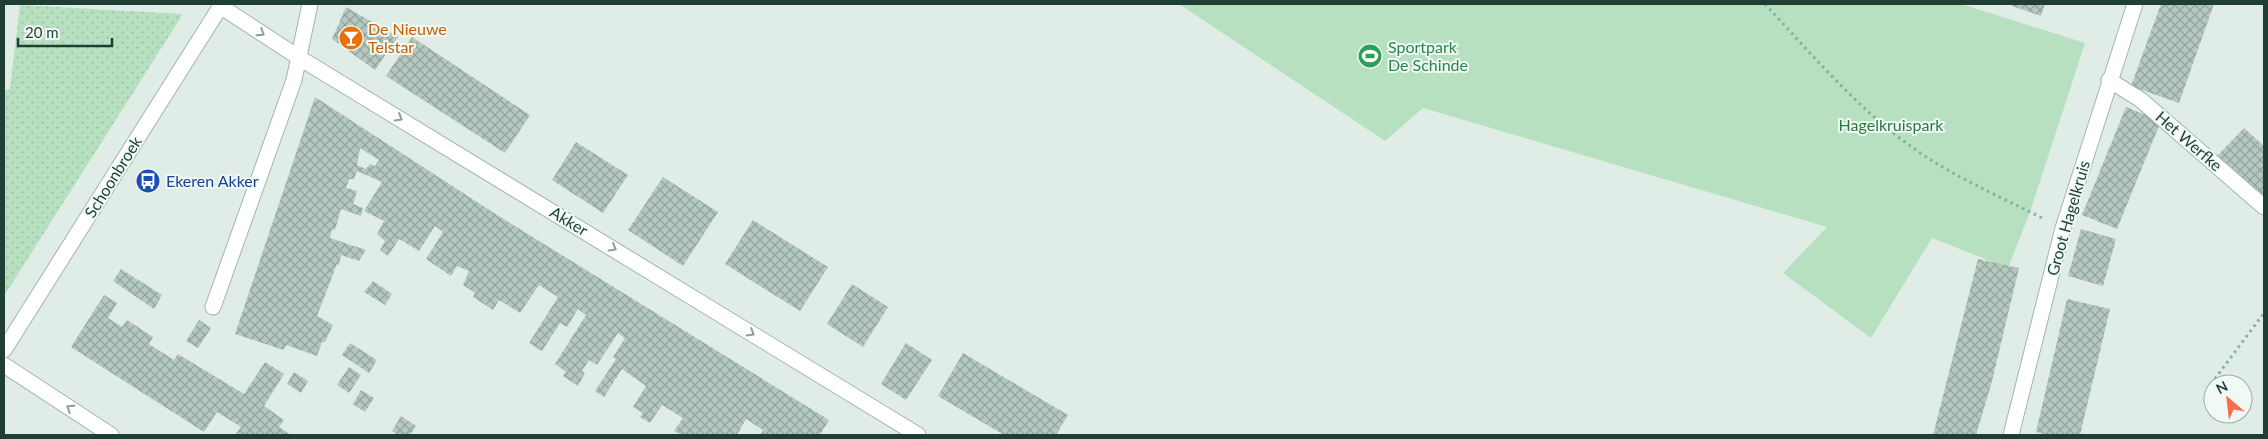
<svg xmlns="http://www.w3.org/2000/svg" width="2268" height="439" viewBox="0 0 2268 439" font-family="Lato,sans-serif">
  <defs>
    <pattern id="grass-dots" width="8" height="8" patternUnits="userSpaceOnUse" patternTransform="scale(1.25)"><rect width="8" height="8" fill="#b6e0bf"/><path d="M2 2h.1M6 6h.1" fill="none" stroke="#9cc1a5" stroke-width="1.8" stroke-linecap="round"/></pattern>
    <pattern id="building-cross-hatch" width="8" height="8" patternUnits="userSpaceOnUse" patternTransform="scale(1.25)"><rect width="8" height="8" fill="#b5c8bf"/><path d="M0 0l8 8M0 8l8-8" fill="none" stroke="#93a49c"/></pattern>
  </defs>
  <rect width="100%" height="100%" fill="#e0ede6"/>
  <path fill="url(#grass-dots)" d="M20,5l163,9 -179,282v-206l6,-1z"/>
  <path fill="#b6e0bf" d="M1179,4h782l124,39 -55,169 -22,56 -76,-30 -61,100 -88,-65 44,-46 -404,-119 -38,33z"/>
  <path fill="url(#building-cross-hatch)" fill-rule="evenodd" d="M2013,4h32l-4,12 -29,-10z
    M2161,4h53l-35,99 -48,-17z
    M346,7l52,30 -23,33 -43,-31z
    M412,37l118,78 -25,38 -119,-77z
    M315,97l182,118 332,205 -9,15h-60l3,-5 -17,-11 -9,16h-55l-8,-4 9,-13 -21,-13 -12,18 -10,-6 3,-4 -10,-6 13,-21 -24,-17 -18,28 -9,-6 21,-32 -3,-2 12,-19 -7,-5 -21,32 -8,-5 -7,11 3,2 -7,13 -15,-10 3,-4 -11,-8 31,-49 -8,-6 -11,18 -7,-4 -18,28 -13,-8 29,-46 -19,-12 -19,28 -21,-13 -6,10 -20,-13 2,-4 -12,-8 6,-14 -12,-5 -6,10 -25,-17 17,-27 -8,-6 -16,25 -20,-12 -11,17 -8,-6 5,-9 -8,-7 7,-13 -20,-10 18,-29 -25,-11 -3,8h-5l-3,9 11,3 -4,13 10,4 -2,8 -20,-7 -6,21 -3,-1 -2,9 36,12 -7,11 -18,-6 -2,10 -2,-1 -20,52 16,9 -8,17h-3l-5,14 -31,-11 -2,5 -49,-16zM360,148l19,12 -4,6 -5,-2 -4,5 -9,-4z
    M2126,107l35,14 -44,108 -35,-14z
    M2244,128l20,18v53l-47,-43z
    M576,142l52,33 -25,38 -51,-33z
    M663,177l55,35 -35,54 -55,-36z
    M753,220l75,47 -28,44 -75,-47z
    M2081,229l35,10 -13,47 -35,-10z
    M1978,259l41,9 -28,117 -15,50h-43z
    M121,269l41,26 -8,14 -41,-28z
    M373,281l19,13 -7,11 -21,-13z
    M852,284l36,23 -25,40 -36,-23z
    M104,295l13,8 -9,15 14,9 5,-7 26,17 -4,7 25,16 4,-6 66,40 21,-32 19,12 -20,32 20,14 -5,7 12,8h-56l6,-8 -24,-15 -13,20 -133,-85z
    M2067,299l43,10 -30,126h-31l-13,-3z
    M199,320l12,8 -13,20 -12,-7z
    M350,343l27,17 -8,13 -27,-18z
    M906,343l26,17 -26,40 -25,-16z
    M963,353l105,62 -12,20h-52l-66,-39z
    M349,367l12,8 -12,18 -12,-8z
    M294,372l14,9 -7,12 -14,-9z
    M361,390l13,8 -9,14 -12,-8z
    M401,416l15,10 -6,9h-12l-6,-4z"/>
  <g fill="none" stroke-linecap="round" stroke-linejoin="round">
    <defs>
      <path id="minor" d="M220,6l78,51 620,378
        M2109,80l32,20 123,107
        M213,307l81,-227 16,-76
        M4,350l218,-346
        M4,365l107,70
        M2011,435l52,-207 72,-224"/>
    </defs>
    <use href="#minor" stroke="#a2b5ad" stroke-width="17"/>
    <path stroke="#7db49f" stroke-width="3" stroke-dasharray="2.5 4" stroke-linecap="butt" d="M1765,4c52,56 101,115 166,156 35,22 74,39 111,58
      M2211,384l53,-71"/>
    <use href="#minor" stroke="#fff" stroke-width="15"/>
  </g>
  <defs><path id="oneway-chevron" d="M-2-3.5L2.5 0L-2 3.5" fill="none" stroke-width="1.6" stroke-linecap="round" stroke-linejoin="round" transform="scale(1.25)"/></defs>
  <g stroke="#8f9f9a">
    <use href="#oneway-chevron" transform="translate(261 33) rotate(33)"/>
    <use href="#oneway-chevron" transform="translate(399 118) rotate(31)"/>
    <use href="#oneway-chevron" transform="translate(613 248) rotate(31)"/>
    <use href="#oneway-chevron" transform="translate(751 333) rotate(31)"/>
    <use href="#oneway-chevron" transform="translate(70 408) rotate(-147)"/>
  </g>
  <defs>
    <symbol id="bar-disc" viewBox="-11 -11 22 22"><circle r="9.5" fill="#e8710a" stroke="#f1f9f4"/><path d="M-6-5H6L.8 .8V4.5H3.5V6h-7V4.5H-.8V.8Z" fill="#fff"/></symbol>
    <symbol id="stadium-disc" viewBox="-11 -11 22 22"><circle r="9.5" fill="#2e9e5b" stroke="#f1f9f4"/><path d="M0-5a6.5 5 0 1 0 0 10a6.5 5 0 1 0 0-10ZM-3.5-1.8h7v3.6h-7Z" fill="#fff"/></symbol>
    <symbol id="bus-disc" viewBox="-11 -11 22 22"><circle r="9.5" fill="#1a4fb4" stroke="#f1f9f4"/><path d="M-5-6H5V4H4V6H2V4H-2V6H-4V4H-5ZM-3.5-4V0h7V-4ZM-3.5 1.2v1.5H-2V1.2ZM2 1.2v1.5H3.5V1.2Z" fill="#fff"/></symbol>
  </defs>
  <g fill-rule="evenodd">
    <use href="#bar-disc" x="337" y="24" width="28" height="28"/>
    <use href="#stadium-disc" x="1356" y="42" width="28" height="28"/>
    <use href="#bus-disc" x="134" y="167" width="28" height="28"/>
  </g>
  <g text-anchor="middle" stroke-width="4" stroke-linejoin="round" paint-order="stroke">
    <g font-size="16" fill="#c56008" stroke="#f1f9f4" text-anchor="start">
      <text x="368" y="35">De Nieuwe<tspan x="368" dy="18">Telstar</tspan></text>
    </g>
    <g font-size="16" fill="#27864d" stroke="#f1f9f4" text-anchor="start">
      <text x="1388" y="53">Sportpark<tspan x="1388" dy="18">De Schinde</tspan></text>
    </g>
    <g font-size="16" fill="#257a3f" stroke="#f1f9f4">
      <text x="1891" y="131">Hagelkruispark</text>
    </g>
    <g font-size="16" fill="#1f3f34" stroke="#f1f9f4">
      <text transform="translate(2189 141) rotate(41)" y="6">Het Werfke</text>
      <text transform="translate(113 177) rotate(-58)" y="6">Schoonbroek</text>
      <text transform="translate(2068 218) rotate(-74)" y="6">Groot Hagelkruis</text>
      <text transform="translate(569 221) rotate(31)" y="6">Akker</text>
    </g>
    <g font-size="16" fill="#164399" stroke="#f1f9f4" text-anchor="start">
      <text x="166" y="187">Ekeren Akker</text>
    </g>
  </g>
  <rect width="2268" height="439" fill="none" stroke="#1f3f34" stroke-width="10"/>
  <g transform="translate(2228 399) rotate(332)"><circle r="24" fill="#f1f9f4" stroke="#9dafa7"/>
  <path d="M0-4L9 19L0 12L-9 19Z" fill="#ff6b4c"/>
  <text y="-8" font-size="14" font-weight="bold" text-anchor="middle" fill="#1f3f34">N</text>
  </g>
  <path d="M18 38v8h94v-8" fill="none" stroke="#1f3f34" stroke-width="2.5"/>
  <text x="25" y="38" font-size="15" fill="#1f3f34" stroke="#f1f9f4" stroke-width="4" paint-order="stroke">20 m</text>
</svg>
